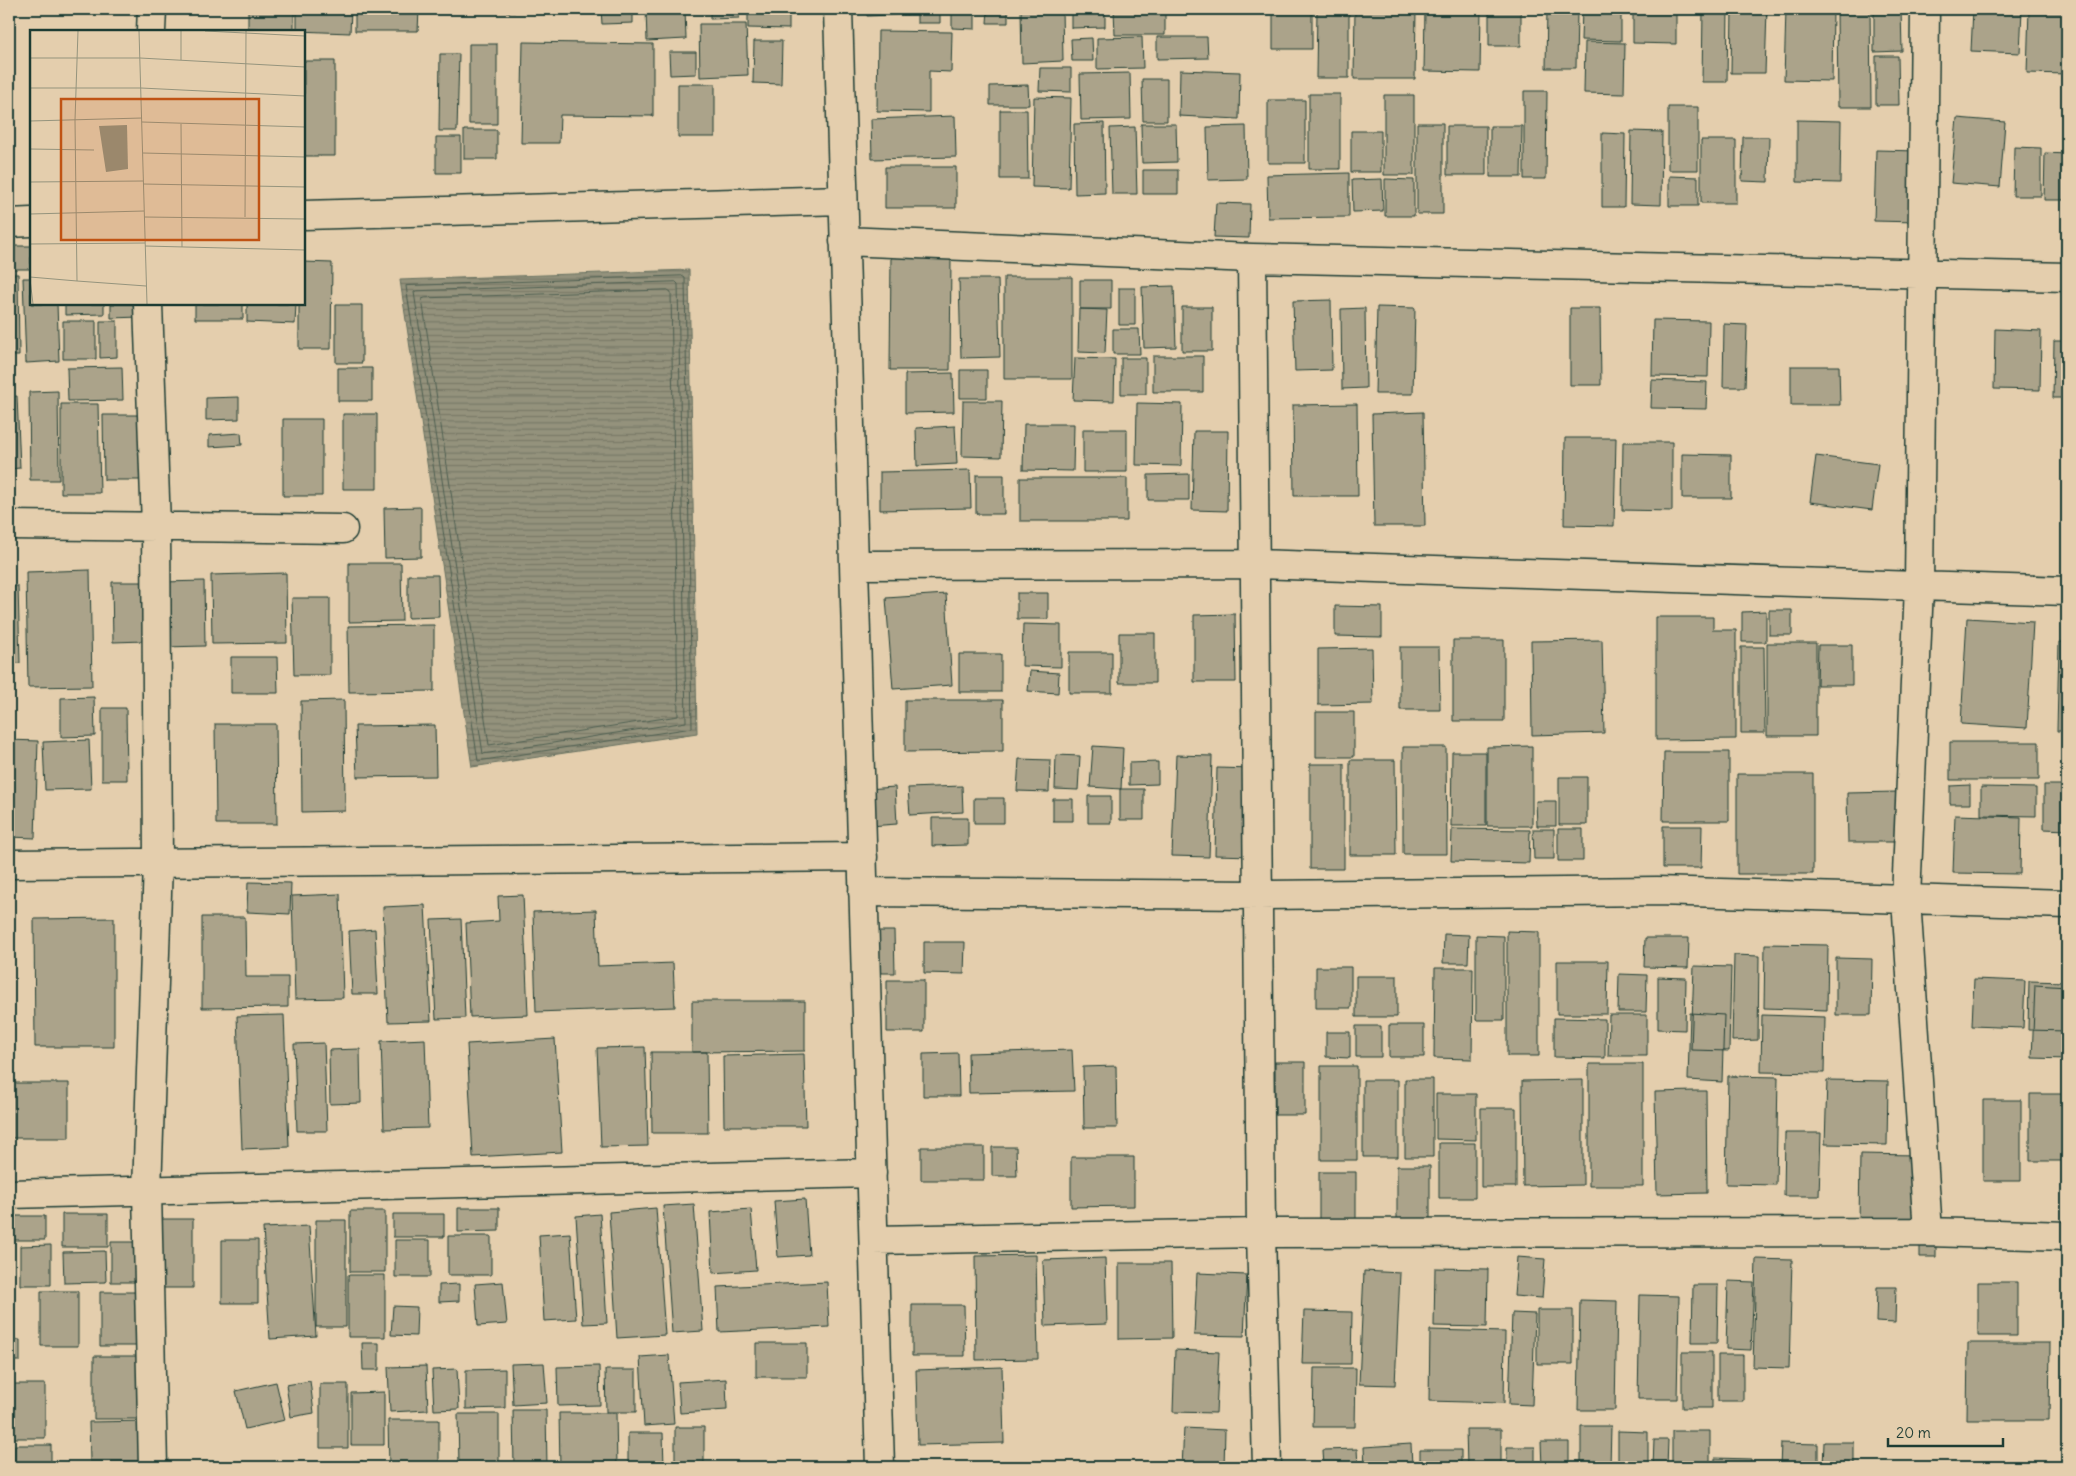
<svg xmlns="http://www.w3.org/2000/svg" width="2076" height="1476" viewBox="0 0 2076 1476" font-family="Delius,sans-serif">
  <defs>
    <pattern id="water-rules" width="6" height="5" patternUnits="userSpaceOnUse" patternTransform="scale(1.25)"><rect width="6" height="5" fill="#94927c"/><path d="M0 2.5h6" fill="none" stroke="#787866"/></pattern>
  </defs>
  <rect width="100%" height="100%" fill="#e4cead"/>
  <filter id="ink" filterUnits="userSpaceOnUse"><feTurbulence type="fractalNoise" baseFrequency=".02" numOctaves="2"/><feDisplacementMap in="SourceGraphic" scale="10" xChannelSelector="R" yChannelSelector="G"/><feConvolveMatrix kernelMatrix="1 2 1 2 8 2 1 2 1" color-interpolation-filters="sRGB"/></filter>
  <g filter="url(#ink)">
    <path fill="url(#water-rules)" stroke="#65705f" d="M689,270l8,463 -225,34 -72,-487z"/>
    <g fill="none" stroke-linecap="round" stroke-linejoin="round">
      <path stroke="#4e5f51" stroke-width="1" d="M682,276l3,2 7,450 -214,33 -72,-475z
        M676,282l2,2 8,438 -203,32 -69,-462 2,-1z
        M668,290l3,2 7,424 -189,29 -67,-446 3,-1z"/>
    </g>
    <path fill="#aba38a" stroke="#1f3d34" d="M248,9h46v21l-46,-2z
      M297,9h54l-1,24 -53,-2z
      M355,9h64l-1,22h-63z
      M457,9h58v3l-58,-1z
      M601,9h32v14l-31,1z
      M646,9h39l1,30 -39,2z
      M710,9h29v9l-29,1z
      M748,9h41v20l-41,-1z
      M867,9h47v5l-47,2z
      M917,9h23v14h-23z
      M952,9h23v20l-23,-1z
      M988,9h20v14h-21z
      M1021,9h41l1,52 -41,2z
      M1071,9h34v18l-34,1z
      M1114,9h51v26h-50z
      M1273,9h39v40h-39z
      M1317,9h32v69h-33z
      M1355,9h61l-1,70h-61z
      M1425,9h56l-1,63 -56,-1z
      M1489,9h32v37h-32z
      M1547,9h30l-1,59h-30z
      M1582,9h39v32l-40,-1z
      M1633,9h43v35l-43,-1z
      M1703,9h25l-1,73h-25z
      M1732,9h35l-2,64h-34z
      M1786,9h47l-1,72 -48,-1z
      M1837,9h33l1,98h-33z
      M1874,9h27l1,42 -28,1z
      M1973,9h49l-2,44 -49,-2z
      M2029,9h38v65l-40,-1z
      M699,24h47l2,51 -48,2z
      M878,31l74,1 -1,40 -22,-1v41l-52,-1z
      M1142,37l1,31 -46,1v-31z
      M1157,37h50l1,21 -51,1z
      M1092,38l1,23h-21l-1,-22z
      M754,41h28l-1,43 -28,-1z
      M523,42l130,2v72l-93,-1 -1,28h-38z
      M1585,42l40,1 -1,51 -40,-1z
      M469,44h28v80h-28z
      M669,52h27v22l-26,1z
      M440,54h19l-2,77h-18z
      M1876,56h22l1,49h-23z
      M304,61h31v95h-31z
      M1040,68h31v24l-32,-1z
      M1180,70l60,2 -1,47 -60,-3z
      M1130,73l1,46 -50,1 -1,-46z
      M1142,79h25v42h-24z
      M678,84h37v53h-37z
      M1028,85l1,20h-39v-19z
      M1524,91h23l-1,88h-22z
      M1309,94h31v75h-31z
      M1384,95h30v80h-30z
      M1034,97l37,1 -2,90 -37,-1z
      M1268,100h37v63h-37z
      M1668,107h30v63h-30z
      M1000,110h27l1,69h-28z
      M955,116l1,41 -84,2 -1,-40z
      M1957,118l48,4 -5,65 -49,-4z
      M1797,120l44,1 -1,62 -43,-1z
      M1104,123l1,70 -30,1 -1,-70z
      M1417,123h26v91h-26z
      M1141,124h35l1,38 -35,1z
      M1246,126l1,53 -39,1 -1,-53z
      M1447,126h39v49h-39z
      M1490,126h32l-1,51h-31z
      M1135,127l2,67h-25l-2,-66z
      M464,130h33v29h-33z
      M1351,131h30v41h-30z
      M1631,131l31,1 -1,73 -31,-1z
      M1602,133l23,1 -1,73h-22z
      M436,137h25v36h-25z
      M1743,137h26l-1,45 -26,-1z
      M1701,140h35v63h-35z
      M2014,147l27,1v48h-28z
      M1876,150l42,1 -1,71 -43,-1z
      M2045,153l22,1v46h-23z
      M885,167h71v41h-71z
      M1143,170h35v24h-35z
      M1349,173v44l-81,1 -1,-43z
      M1669,176l29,1v29h-29z
      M1382,179l1,32 -30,1 -1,-32z
      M1385,179l29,1v36h-29z
      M1216,203l34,1 -1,34 -35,-1z
      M9,246h22v23h-22z
      M891,255l60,1 -1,114h-60z
      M304,262l28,1 -1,86h-32v-45h5z
      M9,274h9l1,82h-10z
      M1004,277h68v102h-68z
      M23,278h8v26h26l2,57 -33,2z
      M959,279h39l2,78 -39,1z
      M1080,280h31v29h-31z
      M1174,286l2,61 -32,1 -2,-61z
      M1119,288h16v37h-16z
      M1331,300l1,70 -37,1 -2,-70z
      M65,304h39v10l-39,1z
      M111,304h29v13l-29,1z
      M195,304h48v15h-48z
      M247,304h49l-1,20 -48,-2z
      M336,305h26v58h-26z
      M1182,307h30v44h-30z
      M1377,307l38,1 -2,86h-38z
      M1365,308l1,80 -24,1 -1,-80z
      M1570,308h30l1,77h-31z
      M1079,309l28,1 -2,43 -27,-1z
      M1653,320l56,1 -1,56 -56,-1z
      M63,321h33v38h-33z
      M100,321h17v36l-17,1z
      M1724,324l23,1 -2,62h-22z
      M1113,329h26l1,25h-27z
      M1995,329l46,2 -1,59 -46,-1z
      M2054,341h13v57h-14z
      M1153,356h50v36h-50z
      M1075,358l40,1 -1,42 -41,-1z
      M1121,358h25v36h-25z
      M1791,366h48l1,39h-49z
      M122,367l1,33 -55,1 -1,-33z
      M338,368h34v33h-34z
      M960,370h27v28h-27z
      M953,373l1,39 -49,1v-39z
      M1652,380l55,2 -1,27 -55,-1z
      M58,391l1,89h-29l-1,-88z
      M17,396l3,72 -11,1v-72z
      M239,397v22l-33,1v-22z
      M963,401h39l-1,56 -39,-1z
      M1137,403l45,1 -1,62 -45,-1z
      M61,404h37l2,89h-39z
      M1357,404l1,92h-64l-1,-91z
      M1423,412l2,114h-51l-2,-112z
      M343,414h34v75h-34z
      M103,415h39l1,65h-39z
      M283,419h39v77h-39z
      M1024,424h50l-1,47 -50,-1z
      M955,426l2,38 -40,2 -1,-38z
      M1083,429h44v43h-44z
      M1194,431h34l-1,80 -35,-1z
      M241,433l1,12 -33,2v-12z
      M1565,438h51l-2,88 -50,-1z
      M1623,442h49v69l-50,-1z
      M1682,454l49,1v43h-49z
      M1816,456l62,8 -6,46 -62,-8z
      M970,470l1,38 -91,2v-38z
      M1189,474v26h-41v-25z
      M976,475h28v39h-28z
      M1020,478h107v43h-107z
      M421,507v50l-36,1 -1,-50z
      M349,563h52l1,58 -53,1z
      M90,570l2,116 -64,1 -2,-115z
      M286,573l1,70 -75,1 -1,-69z
      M408,575h30l1,42 -31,1z
      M204,581l1,65 -41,1 -1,-65z
      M112,582h32l1,59 -32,1z
      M9,586h9l2,77h-11z
      M1017,593h31v26h-31z
      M946,594l6,91 -59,4 -7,-91z
      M292,598h38v77h-36z
      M1335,606l47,1v30l-47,-1z
      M1769,610h23v25h-23z
      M1766,611v31h-24v-30z
      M1235,614l1,68h-42v-67z
      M1656,617h57v13h23v109l-80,1z
      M1967,618l66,4 -6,106 -66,-4z
      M1023,624l38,1v42l-39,-1z
      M434,625v66l-85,1 -1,-66z
      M1119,633h36v50h-36z
      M1453,640h51v81h-51z
      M1602,640l2,93 -72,2 -1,-94z
      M2059,642h8v89h-10z
      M1767,643h49v93h-49z
      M1818,645h34v40h-35z
      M1400,647h39l1,63h-40z
      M1741,647h23l1,86h-24z
      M1372,648l1,56 -55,1v-56z
      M1069,652h43v41h-43z
      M959,654h42v38h-42z
      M231,657h46l1,36h-47z
      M1030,671l29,2 -1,20 -30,-2z
      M94,697l1,39 -34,1v-39z
      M344,700l1,111 -43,1 -1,-111z
      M905,700h98v51l-98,1z
      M102,708h24l1,72h-25z
      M1316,712h38v45h-38z
      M215,724h61l1,100h-61z
      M435,725l1,51 -79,1 -2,-51z
      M9,740l29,1 -3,97 -26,-1z
      M89,740l2,49 -46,1 -2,-48z
      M1950,742h89v38h-89z
      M1093,746l30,2 -2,41 -31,-2z
      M1532,746v80h-45v-79z
      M1403,747h43l1,107h-44z
      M1452,752h34v74h-35z
      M1664,752h65v69h-66z
      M1056,755l24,1 -2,34 -23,-1z
      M1176,755l36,1 -3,101 -37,-1z
      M1019,759l31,1 -1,32 -32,-1z
      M1350,760h45l1,95h-46z
      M1158,762v22l-29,1v-22z
      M1310,764h34v105h-34z
      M1217,768l38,1 -2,87 -38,-1z
      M1737,774h76v100h-76z
      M1559,777h28v48h-28z
      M1970,785v19h-20v-18z
      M2044,785h23v45l-23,-1z
      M962,786l1,26 -53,3 -2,-27z
      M895,787l2,37 -27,2 -3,-37z
      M1981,787l55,1v28l-55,-1z
      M1120,789h24v31h-24z
      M1898,792l1,50h-51l-1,-49z
      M1088,796h23v27h-23z
      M974,798h30v25h-30z
      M1053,799h20v22h-20z
      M1536,801h20v25h-19z
      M1955,815l66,2 -1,57 -67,-1z
      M932,818h36v27l-36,1z
      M1663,826h39l-1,42h-38z
      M1452,829l78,1 -1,33 -78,-2z
      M1533,829h21v30h-20z
      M1558,829h25v32h-25z
      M248,882l43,1 -1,31 -43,-2z
      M340,894l3,104 -48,1 -3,-103z
      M523,895l5,120 -58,2 -4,-94 33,-2 -1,-25z
      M425,905l6,116 -43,1 -5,-115z
      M596,910l2,56 75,-3 2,44 -139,5 -3,-100z
      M202,917h43l1,60h42v30l-86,1z
      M114,918v129h-79l-1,-128z
      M461,919l4,99 -29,1 -5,-99z
      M375,929l3,65h-26l-3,-63z
      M867,931h27l1,42h-28z
      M1507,931l32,1v124h-32z
      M1444,934l25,1 -1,28h-25z
      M1476,935l28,1v84h-28z
      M1645,938h44l-1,30 -44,-1z
      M924,942h41l-1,32 -40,-1z
      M1765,944l63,1 -1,65 -63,-2z
      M1734,955l25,1 -1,84 -26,1z
      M1836,958l36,1 -1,56h-35z
      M1557,961h51l-1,53h-50z
      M1694,966l37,1 -2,84 -38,-1z
      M1316,967h35v41h-35z
      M1435,968h38l-1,91 -38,-1z
      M1619,974l28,1 -1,37h-28z
      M1356,976h41v41h-41z
      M1658,977l28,1 -1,52 -27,-1z
      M1974,979l51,2 -2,47 -51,-2z
      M887,980h37v52h-37z
      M2029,981l38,1v49l-39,-1z
      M2035,985l32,2v72l-35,-1z
      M692,1001h113v50l-113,1z
      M1690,1013l34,2 -2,67 -34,-2z
      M284,1015l5,132 -47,2 -5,-133z
      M1609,1015h38v41h-39z
      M1762,1015l63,2 -1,56 -63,-1z
      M1554,1018l51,1v39l-51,-1z
      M1389,1025h35v32h-35z
      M1356,1026h25v31h-25z
      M1326,1032h24v26l-24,-1z
      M425,1039l3,89 -44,1 -3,-88z
      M555,1039l7,113 -89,5 -6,-113z
      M324,1043l3,88h-30l-3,-87z
      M645,1047l3,99 -47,1 -4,-99z
      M360,1049l1,54 -31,1 -1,-54z
      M1072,1050l2,41 -105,2 -1,-40z
      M651,1052h56l1,81h-56z
      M958,1053l1,43h-36v-42z
      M804,1054l2,72h-82l-1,-70z
      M1275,1062h30v53h-30z
      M1589,1064h54v122h-54z
      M1116,1066l1,62h-33l-1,-61z
      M1321,1066h36v94h-36z
      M1728,1076l50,1 -2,108 -50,-1z
      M1405,1079h28v78h-28z
      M1363,1080h35v77h-35z
      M1583,1080v105l-60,1 -1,-105z
      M1827,1080l61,1 -1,64 -62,-1z
      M9,1083h60v55h-60z
      M1695,1091h11l1,102 -50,1 -2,-102z
      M1436,1094h40v46l-40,-1z
      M2030,1094h33v67h-33z
      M1983,1100h38v81h-38z
      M1481,1108h35v79h-35z
      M1785,1133h36l-2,63h-35z
      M1439,1143h36v55h-36z
      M921,1147h63v33h-63z
      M992,1147h24l1,29h-25z
      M1860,1154l55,1 -1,69h-55z
      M1071,1157h63v49l-63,1z
      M1397,1166h33v59h-33z
      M1319,1172h37v47h-37z
      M805,1199l4,56 -31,2 -4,-56z
      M694,1204l9,127 -31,2 -9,-127z
      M458,1208h41v23l-41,1z
      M656,1208l9,127 -48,3 -8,-126z
      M751,1209l5,61 -43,3 -3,-61z
      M350,1211h35v61h-35z
      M62,1214h46v33h-46z
      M393,1214h51v23h-51z
      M600,1214l7,109 -24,1 -7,-108z
      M9,1216h36v24h-36z
      M155,1219h38v69h-38z
      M316,1220h30v107h-30z
      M309,1226l7,110 -46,3 -7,-111z
      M570,1233l6,86 -32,2 -5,-86z
      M448,1236h43v39h-43z
      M222,1240h36v63h-36z
      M395,1240h35v37h-35z
      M111,1242h28v40h-28z
      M1920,1242h16v15h-16z
      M9,1245h3v42h-3z
      M51,1245v40h-31v-39z
      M105,1251l1,31 -42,1 -1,-31z
      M1036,1255l2,104 -62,1 -1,-104z
      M1517,1257l28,2 -3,39 -28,-2z
      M1105,1258l2,66 -62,2 -2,-66z
      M1756,1259l36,1 -3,108 -36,-1z
      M1119,1263h52l1,75 -53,1z
      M1435,1268l53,1 -1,58 -53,-1z
      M1364,1271l36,2 -5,112 -36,-1z
      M1197,1273l50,2 -3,61 -50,-1z
      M348,1275h37v62h-37z
      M1728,1281l26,1 -3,68 -25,-1z
      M503,1282l4,42 -29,2 -3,-42z
      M827,1282l2,45 -110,5 -2,-45z
      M1978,1282h39v54h-39z
      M459,1284v17l-20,1v-17z
      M1693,1285h25l-1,58h-25z
      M1877,1287h19l-1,36 -19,-1z
      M41,1291h37v55h-37z
      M100,1292h40l1,54h-41z
      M1640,1295l39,1 -2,103h-39z
      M1580,1300l37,1 -2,109h-37z
      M912,1305h52l1,51h-53z
      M393,1306l24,1 -1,29 -25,-1z
      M1537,1310h36v54h-36z
      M1304,1311l48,1 -1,52h-49z
      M1512,1313l23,1 -3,91 -23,-1z
      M1430,1330l75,2 -1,71 -75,-2z
      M9,1340h11v21h-11z
      M362,1343h17v27h-16z
      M756,1343h51v34h-51z
      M1968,1343h82l-1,77h-82z
      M1175,1350l44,2 -3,61 -43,-1z
      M1682,1352h30v56h-30z
      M669,1355l5,69 -30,2 -4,-69z
      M1718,1355h25v46h-25z
      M94,1356h52l1,63h-53z
      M544,1363l3,40 -34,2 -2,-41z
      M426,1366l2,44 -38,2 -2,-45z
      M599,1366l1,39 -42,1 -1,-39z
      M1002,1367l2,76 -86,2 -2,-75z
      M1314,1368h42l-1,59h-42z
      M457,1369l2,40 -25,1 -2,-40z
      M505,1369v39l-39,1v-39z
      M605,1370h31v42h-30z
      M726,1379l1,31 -47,3 -2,-31z
      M310,1381l4,32 -23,4 -5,-32z
      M276,1382l9,38 -40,9 -9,-38z
      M9,1384h36v54h-36z
      M320,1384h28v64h-28z
      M384,1392v53h-33v-52z
      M513,1410h33l1,57h-33z
      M559,1413h57l1,54h-57z
      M458,1414h41v53h-40z
      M388,1420h51v47h-50z
      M149,1421v40h-59l-1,-39z
      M1581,1426h30l-1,41h-29z
      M675,1427h29v40h-29z
      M1184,1428l41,2 -1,37h-42z
      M1466,1429h35v38h-34z
      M1618,1431l30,1v35h-30z
      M1672,1431h38v36h-38z
      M628,1433h35l1,34h-36z
      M1654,1440h14l-1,27h-14z
      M1541,1442h28v25h-27z
      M1824,1442h30v25h-31z
      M1781,1443l37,1v23h-38z
      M1411,1444l1,23h-47l-1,-20z
      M15,1445h36v22h-36z
      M1507,1447h28v20h-28z
      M1357,1449l1,18h-34l-1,-17z
      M1420,1450h41v17h-41z
      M1715,1458l36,1v8h-36z
      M363,1461l1,6h-46v-4z
      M92,1466h49v1h-49z"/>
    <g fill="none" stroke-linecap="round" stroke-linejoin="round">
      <defs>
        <path id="street" d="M838,9l42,1458
          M1925,9l-6,577 -13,313 22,333
          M151,31l1,-22
          M304,215l539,-15
          M9,223l22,-1
          M844,241l408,17 815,19
          M1252,258l9,975 6,234
          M148,304l8,222 2,337 -11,328 6,276
          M9,525l334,4
          M854,565l403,-1 810,27
          M9,864l854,-7
          M863,892l396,3 398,-4 410,13
          M9,1194l863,-21
          M874,1240l387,-7 667,-1 139,4"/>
      </defs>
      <use href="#street" stroke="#1f3d34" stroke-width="31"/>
      <use href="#street" stroke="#e4cead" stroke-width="28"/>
    </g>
  </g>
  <g transform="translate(30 30)">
    <rect width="275" height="275" fill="#e4cead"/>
    <path d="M97,95l1,44 -22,3 -7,-46z" fill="#94927c"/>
    <path fill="none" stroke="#95947d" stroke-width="1" d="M109,1l8,273M175,1l100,5M0,28h110l165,9M151,30v-29M0,58h111l164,8M0,91l112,-3M112,92l163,5M151,94l1,123M0,119l64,1M113,123l162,4M0,152l113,-1M113,154l162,3M0,184l114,-3M114,187l161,2M215,187l1,-186M0,214l115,-1M115,216l160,4M0,247l47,4 -2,-161 3,-89M0,249l3,25M47,251l69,5"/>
    <path fill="#c05314" fill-opacity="0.15" stroke="#c05314" stroke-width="2.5" d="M31,69h198v141h-198z"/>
    <rect width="275" height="275" fill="none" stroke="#1f3d34" stroke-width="2.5"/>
  </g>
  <rect width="2076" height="1476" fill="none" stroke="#e4cead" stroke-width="30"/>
  <rect x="15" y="15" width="2046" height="1446" fill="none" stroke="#1f3d34" stroke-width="2" filter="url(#ink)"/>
  <path d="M1888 1438v8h115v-8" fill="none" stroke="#1f3d34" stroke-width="2.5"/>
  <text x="1896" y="1438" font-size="15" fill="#1f3d34" stroke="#e4cead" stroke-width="4" paint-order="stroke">20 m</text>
</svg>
